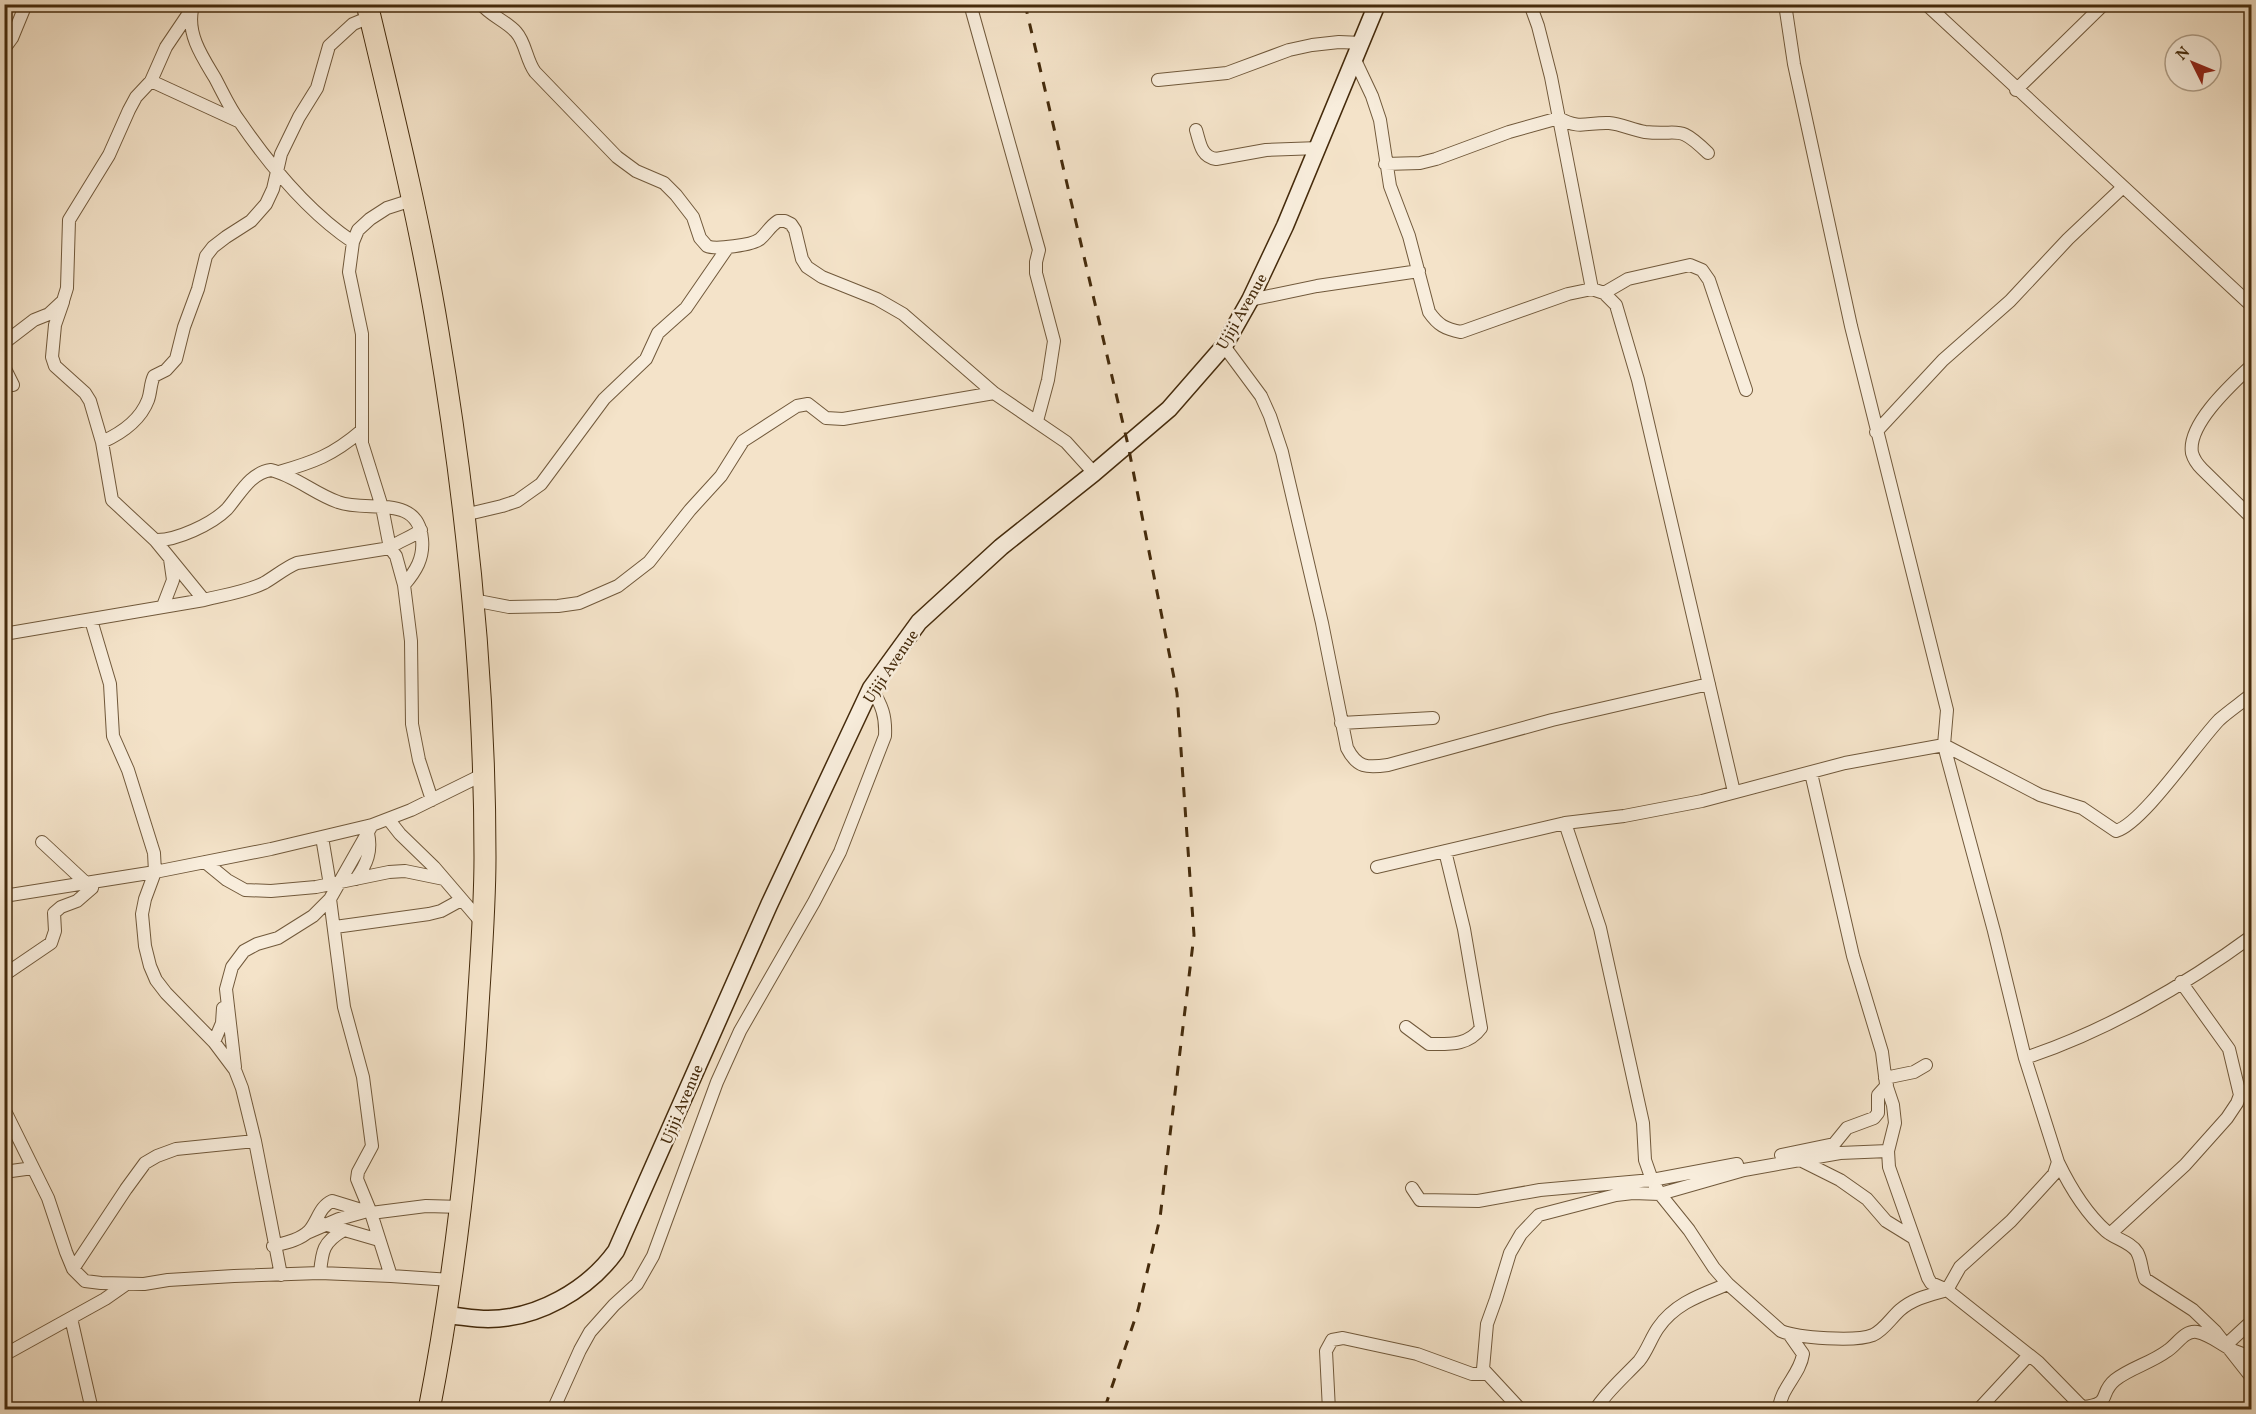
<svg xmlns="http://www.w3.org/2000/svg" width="2256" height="1414" viewBox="0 0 2256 1414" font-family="Vollkorn,serif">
  <rect width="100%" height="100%" fill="#f4e3c9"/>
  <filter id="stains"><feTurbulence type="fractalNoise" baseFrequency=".00333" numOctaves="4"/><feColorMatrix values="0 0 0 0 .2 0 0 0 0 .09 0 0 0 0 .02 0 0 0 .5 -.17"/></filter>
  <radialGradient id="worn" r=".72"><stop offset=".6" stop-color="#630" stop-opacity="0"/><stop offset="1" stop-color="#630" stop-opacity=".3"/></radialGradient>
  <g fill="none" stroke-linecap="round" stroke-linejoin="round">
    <defs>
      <path id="street" d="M481,4c10,12 25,17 35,28 10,11 10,28 19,40l82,85 19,14 28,12 12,12 17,22 7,21 7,8c8,4 46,-1 53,-7 7,-6 10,-13 18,-18h7l6,3 4,6 7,29 5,8 15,10 55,22 26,15 91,79 72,49 28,31
        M970,4l69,246 -3,12v11l18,68 -6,39 -11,41
        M1530,4l8,22 13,51 41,212
        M1926,4l326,302
        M192,10c-5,25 11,48 23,68 8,15 15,31 25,44 31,45 68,90 113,120
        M4,49l8,-11 14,-34
        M1355,60l17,36 8,24 10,66 19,50 20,76c9,13 16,17 32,20l107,-38 24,-5 12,4 12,12 22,75 96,412
        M1158,80l69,-7 62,-23 23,-5 27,-3 23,1
        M151,81l87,40
        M2016,90l88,-86
        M1196,130c4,13 5,27 20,29l50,-9 53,-2
        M1385,164l35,-1 16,-4 73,-27 50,-14c20,12 29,4 50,5 12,1 24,7 36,9 36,4 32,-9 63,21
        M412,200l-25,8 -17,11 -12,11 -5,12 -4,30 13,62v109l20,64 8,41 6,8 8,29 7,56 1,83 7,36 13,40
        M1604,293l24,-14 62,-14 12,5 7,10 37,110
        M1250,300l67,-14 102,-15
        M63,302l-8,23 -3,32 3,9 30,27 5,8 12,41 10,58 43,40 49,60
        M4,343l30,-23 15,-6 14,-13 4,-13 2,-68 40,-65 20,-45 7,-13 15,-16 15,-34 29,-43
        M1224,346l37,50 9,20 12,36 40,171 25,125c10,20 20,20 41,17l164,-45 157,-36
        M2252,365c-19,18 -65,59 -60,88 2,7 6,12 10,16l50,49
        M4,367l9,18
        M1876,432l67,-72 67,-59 58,-62 54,-51
        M102,442c20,-9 38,-21 46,-42 3,-8 2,-16 6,-24l12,-6 10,-11 8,-32 14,-38 8,-33 7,-9 13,-10 25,-16 15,-17 7,-15 8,-35 18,-37 18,-29 12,-42 24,-22 17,-7
        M279,472c35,-10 54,-17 82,-41
        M464,515l38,-9 15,-5 24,-17 63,-85 42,-40 12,-26 28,-25 42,-61
        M155,540c21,1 57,-16 72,-31 13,-15 23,-36 44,-39 24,6 44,24 67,32 29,11 80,-9 84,37 2,19 -6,32 -18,46
        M473,600l36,7 49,-1 21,-3 39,-17 31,-24 41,-52 31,-34 22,-35 54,-35 11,-2 18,14 17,1 151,-26
        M163,606l10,-26 -3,-21
        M91,620l19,64 3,52 15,34 26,83 1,19 -10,27 -3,15 3,32 5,20 6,14 10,13 48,49 21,28 7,18 13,53 26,134
        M4,634l200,-34c19,-5 42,-8 60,-17 12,-7 21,-15 33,-20l93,-15c10,-8 21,-10 31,-18
        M1341,723l92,-5
        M1811,773l42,183 29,96 4,32 7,21 2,18 -7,28 1,16 39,111 3,5 16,7 91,72 47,48
        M389,820l11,14 34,33 48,56
        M1565,823l35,105 43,195 2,37 7,20 8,14 29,36 25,38 14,16 53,47c17,7 75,11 92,4 11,-5 18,-17 27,-25 14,-12 30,-15 47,-20l13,-23 51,-46 43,-47 4,-12 -33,-104 -31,-127 -47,-174 -3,-12 3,-35 -96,-384 -57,-262 -9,-60
        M372,825l-42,74 14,108 19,70 9,69 -14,26 -1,7 14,34 20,63
        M322,837l8,48
        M42,842l44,41
        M205,862l22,18 18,10 26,1 45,-4 73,-15 16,-1 39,8
        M1377,867l188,-44 59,-7 78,-15 143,-38 99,-18 96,50 42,13 34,23c27,-8 80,-87 103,-111 10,-9 22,-17 33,-26
        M356,879c11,-15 16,-28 12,-46
        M4,896l151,-24 116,-23 101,-24 39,-15 71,-35
        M335,927l94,-13 12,-3 20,-11
        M4,975l47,-32 4,-12 -1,-18 7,-6 16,-6 15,-13 1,-6
        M1406,1027l23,17c20,0 39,2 52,-16l-17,-99 -19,-78
        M214,1042l8,-19 1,-15
        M2025,1058c79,-26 159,-72 227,-122
        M235,1067l-9,-78 6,-22 12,-16 13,-7 21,-6 35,-22 17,-17
        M1885,1078l29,-6 12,-7
        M4,1109l44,89 18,54 7,17 12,12 16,2 43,1 24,-4 66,-4 86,-3 71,3 60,4
        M1781,1155l53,-11 13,-16 27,-10 4,-5v-18l9,-10
        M1800,1160l40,20 27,19 19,22 26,16
        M2058,1162c12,25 28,51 48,69 9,8 25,11 31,21 5,9 4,18 8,27l48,31 22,21 37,47
        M4,1172l29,-4
        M1412,1188l8,12 58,1 62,-11 112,-10 85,-16
        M324,1224l55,16
        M309,1232l30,-13 25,-7
        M2110,1234l75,-69 42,-47 10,-15 3,-8 -11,-46 -48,-67
        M273,1246c12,-3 27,-6 36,-15 9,-10 10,-24 23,-30l39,12 55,-7 36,1
        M73,1269l53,-80 19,-26 12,-7 19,-7 79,-8
        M320,1273c2,-22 3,-31 24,-43
        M71,1318l21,92
        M2226,1345l26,-24
        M4,1355l101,-56 20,-14
        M2083,1407c30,-3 15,-13 32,-27 15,-12 36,-17 52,-29 10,-6 17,-21 30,-19 18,3 30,21 55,24
        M553,1410l27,-60 10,-18 24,-27 23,-21 16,-28 64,-174 23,-51 74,-129 26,-50 45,-116c1,-20 -3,-31 -14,-48
        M1329,1410l-3,-59 6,-11 11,-2 74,16 55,20h15
        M1521,1410l-38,-41 4,-45 9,-25 14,-46 11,-19 18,-19 77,-20 17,-2 27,1 84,-24 96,-17 48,-2
        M1595,1410c12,-19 29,-33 44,-49 8,-10 12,-23 19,-33 17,-25 43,-33 70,-44
        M1779,1410c1,-22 21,-35 24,-56l-14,-20
        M1978,1410l51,-55"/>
      <path id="secondary" d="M446,1315c14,1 28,4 42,4 49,0 100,-29 128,-68l153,-346 102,-217 48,-66 82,-75 93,-74 75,-64 55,-63 26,-46 35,-74 92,-222"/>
      <path id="highway" d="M367,4c26,109 53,218 71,328 29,173 47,349 47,525 0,50 -4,100 -7,149 -8,136 -23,270 -49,404"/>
    </defs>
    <use href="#street" stroke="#71593b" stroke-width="14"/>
    <use href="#secondary" stroke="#452b0c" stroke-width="19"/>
    <use href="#highway" stroke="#452b0c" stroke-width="23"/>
    <use href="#street" stroke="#f8eddc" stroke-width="12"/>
    <use href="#secondary" stroke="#f8eddc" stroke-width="16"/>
    <use href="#highway" stroke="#f4e3c9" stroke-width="21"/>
    <path stroke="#452b0c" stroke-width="3" stroke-dasharray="10 10" stroke-linecap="butt" d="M1025,4l103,441 49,248 17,242 -34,283 -22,92 -34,100"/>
  </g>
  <g text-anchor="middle" stroke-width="5" stroke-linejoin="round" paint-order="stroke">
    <g font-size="16" fill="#452b0c" stroke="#f8eddc">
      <text transform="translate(1241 311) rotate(-60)" y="6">Ujiji Avenue</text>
      <text transform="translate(890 666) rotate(-56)" y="6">Ujiji Avenue</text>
      <text transform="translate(681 1104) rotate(-67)" y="6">Ujiji Avenue</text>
    </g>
  </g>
  <rect width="2256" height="1414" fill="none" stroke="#f4e3c9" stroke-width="24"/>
  <rect x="6" y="6" width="2244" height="1402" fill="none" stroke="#452b0c" stroke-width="3"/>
  <rect x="12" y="12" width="2232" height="1390" fill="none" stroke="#452b0c" stroke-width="1.5"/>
  <g transform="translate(2193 63) rotate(313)"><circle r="28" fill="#f8eddc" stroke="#b09f89" stroke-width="1.5"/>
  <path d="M0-4.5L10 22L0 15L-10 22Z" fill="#8f2418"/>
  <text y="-9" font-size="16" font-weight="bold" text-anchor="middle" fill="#452b0c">N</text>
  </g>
  <rect width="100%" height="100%" filter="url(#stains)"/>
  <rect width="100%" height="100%" fill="url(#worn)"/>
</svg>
